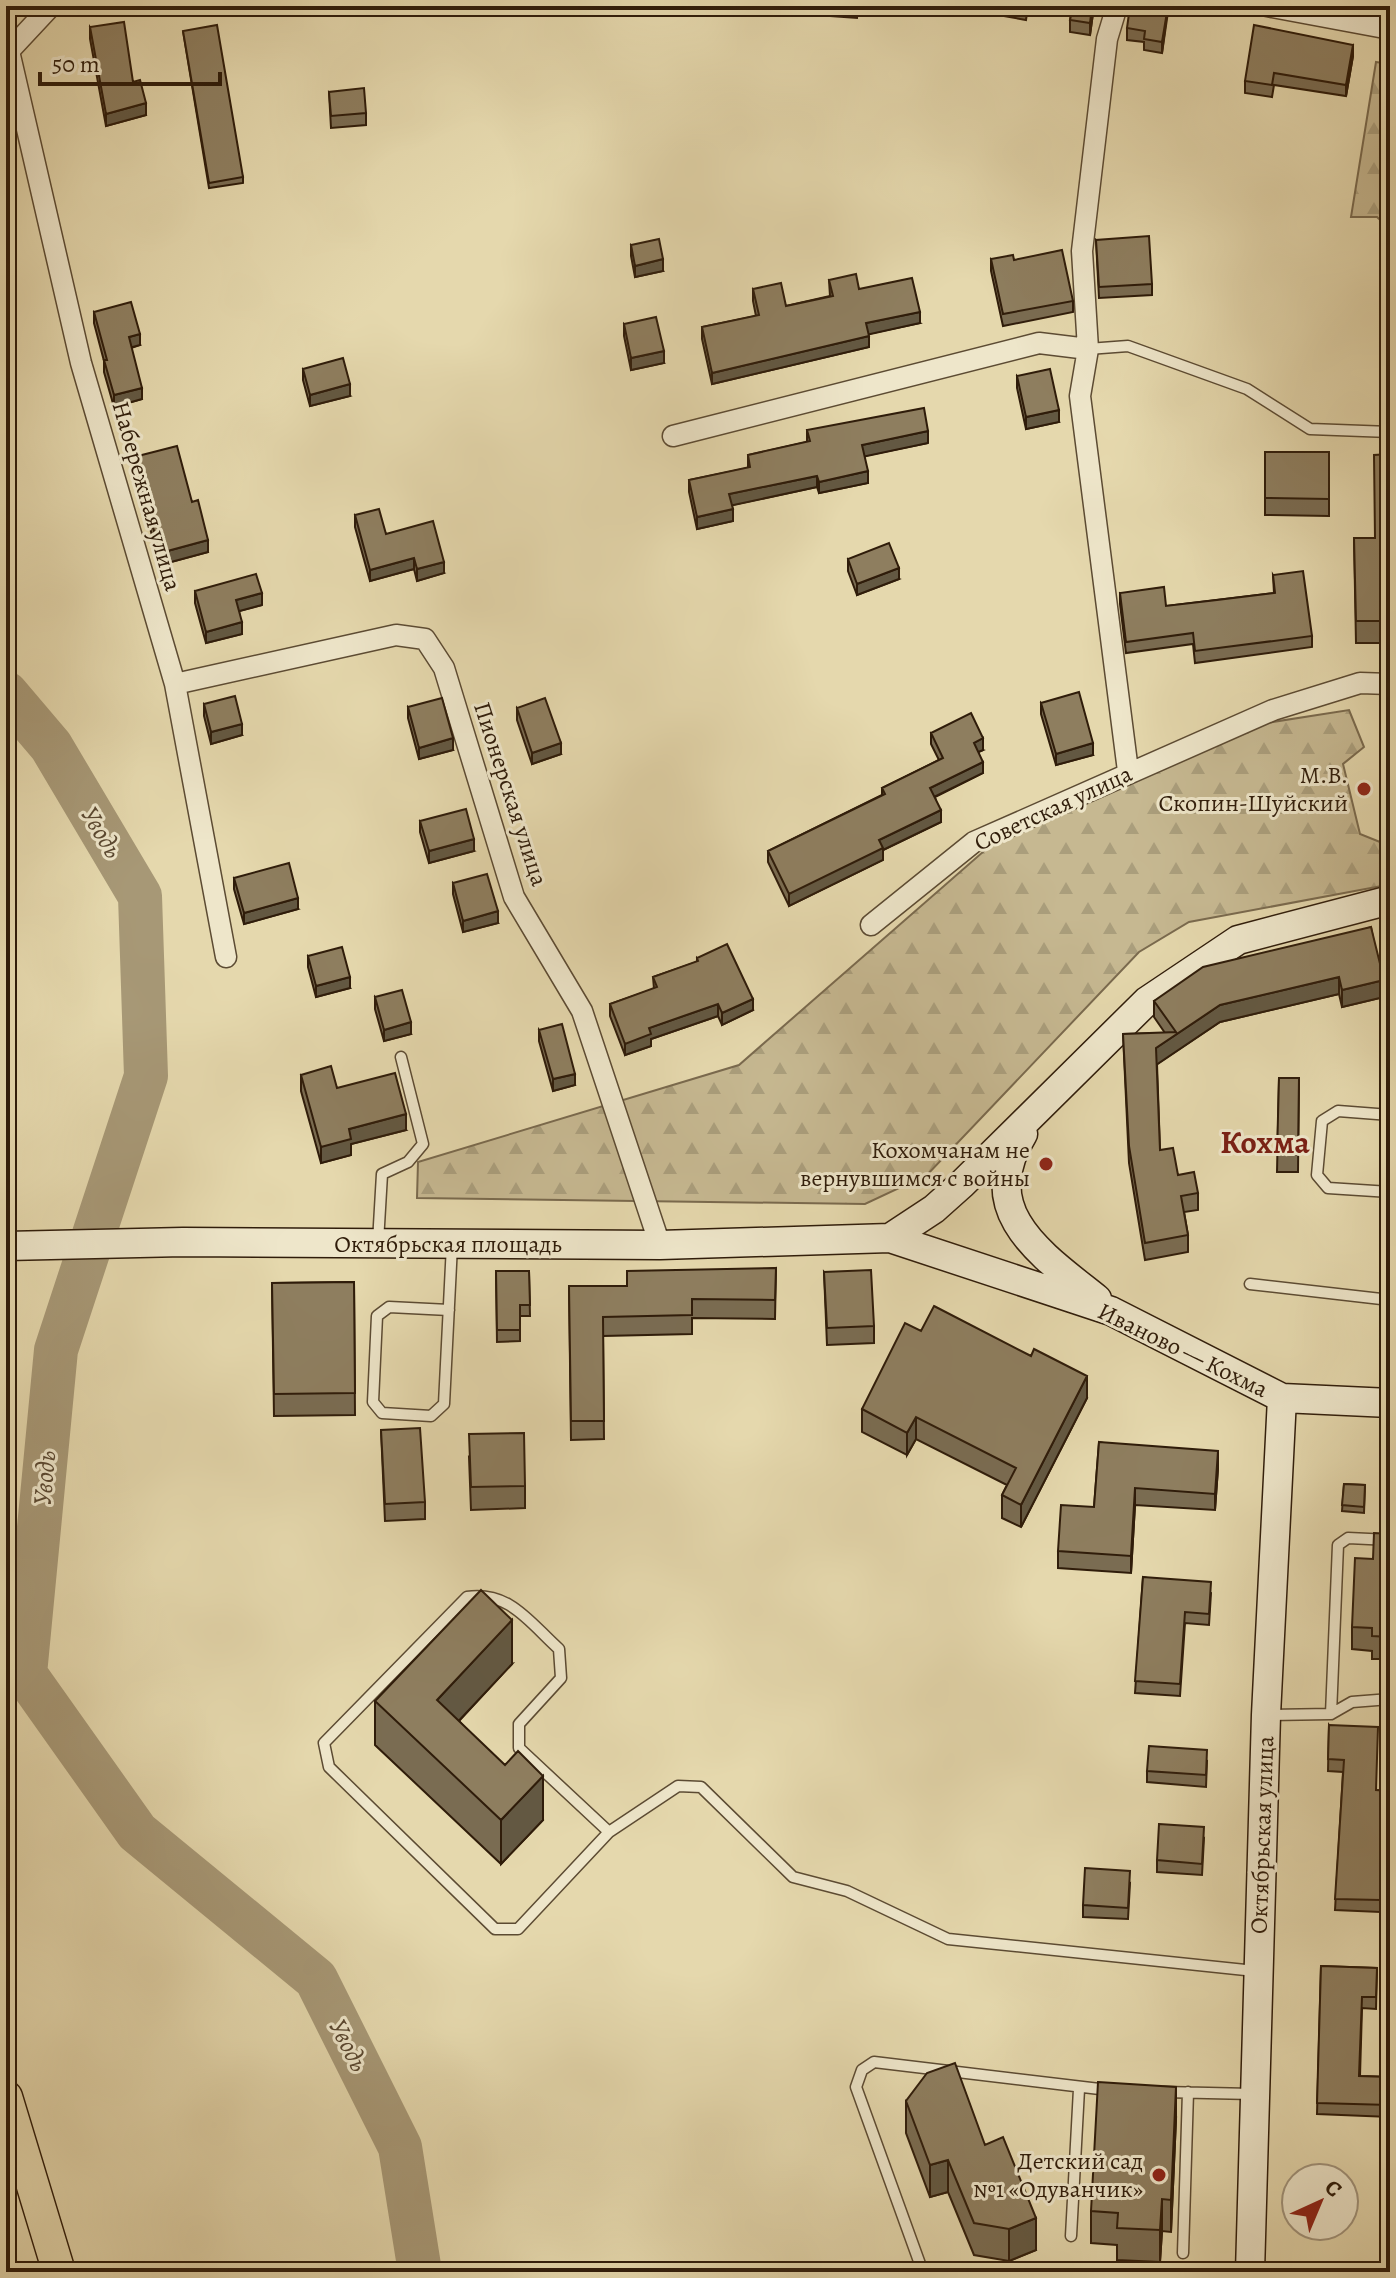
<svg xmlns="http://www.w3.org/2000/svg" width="1396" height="2278" viewBox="0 0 1396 2278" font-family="Alegreya,serif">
  <defs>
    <pattern id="forest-firs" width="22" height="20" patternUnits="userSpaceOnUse" patternTransform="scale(2)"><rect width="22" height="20" fill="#c6b891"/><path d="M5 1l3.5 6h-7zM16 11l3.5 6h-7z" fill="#aa9e7c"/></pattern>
  </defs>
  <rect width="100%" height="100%" fill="#e5d8ad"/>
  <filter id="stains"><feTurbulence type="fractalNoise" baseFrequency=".0025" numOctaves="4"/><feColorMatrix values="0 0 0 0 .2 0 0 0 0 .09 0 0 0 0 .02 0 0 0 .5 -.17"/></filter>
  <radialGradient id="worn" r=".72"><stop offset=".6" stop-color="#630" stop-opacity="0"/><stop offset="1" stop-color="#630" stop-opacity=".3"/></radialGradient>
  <path fill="url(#forest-firs)" stroke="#7a6a4e" stroke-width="2" d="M1376,62l14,2v165l-13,-12h-26z
    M1349,710l15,37 -21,17 17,70 25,10 2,41 -198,37 -50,30 -212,223 -62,29 -448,-6 1,-36 321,-97 253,-221 274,-121z"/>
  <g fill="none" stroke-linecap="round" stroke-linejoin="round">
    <path stroke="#a79876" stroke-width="44" d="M6,693l45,53 89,150 6,180 -90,274 -31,324 112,158 179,147 84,168 20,125"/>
    <defs>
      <path id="lane" d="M1088,349l40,-3 119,43 63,40 80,3
        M1390,1115l-52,-4 -16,10 -5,54 11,13 62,4
        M378,1242l4,-68 26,-12 15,-18 -22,-87
        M1250,1284l140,16
        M449,1310l-60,-3 -12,9 -4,86 9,11 49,3 13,-12 8,-159
        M1331,1714l7,-169 10,-7 42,2
        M1268,1715l63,-1 21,-12 38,-3
        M609,1832l-91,97h-23l-166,-162 -5,-24 143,-146c43,-6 62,25 92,52l2,29 -42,46v24l90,84 69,-46 23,1 92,90 54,14 101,48 307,32
        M1164,2092l88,2
        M1071,2236l8,-147
        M1183,2253l5,-161
        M920,2264l-64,-177 6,-17 12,-8 234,28"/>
      <path id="street" d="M51,6l-42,45 72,312 94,321 51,273
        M1117,6l-10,33 -25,212 6,98 -8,47 48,375
        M1267,6l123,23
        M673,436l366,-93 49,6
        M175,684l221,-49 29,4 19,29 70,229 68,114 78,234
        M871,925l103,-83 299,-132 87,-27 30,1"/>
      <path id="secondary" d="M1023,1134c-48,78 18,120 74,165
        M890,1238l44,-29 28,-25 185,-183 91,-61 152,-40
        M6,1246l177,-4 477,3 230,-7 221,73 171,87 108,5
        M1250,2272l16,-557 16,-317"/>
      <path id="primary" d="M6,2097l53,175"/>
    </defs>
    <use href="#lane" stroke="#5c4b33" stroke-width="13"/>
    <use href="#street" stroke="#5c4b33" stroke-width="23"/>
    <use href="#secondary" stroke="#2f1c0a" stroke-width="31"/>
    <use href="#primary" stroke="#2f1c0a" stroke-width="35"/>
    <use href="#lane" stroke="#eee6ca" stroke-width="10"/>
    <use href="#street" stroke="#eee6ca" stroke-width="20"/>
    <use href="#secondary" stroke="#eee6ca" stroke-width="28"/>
    <use href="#primary" stroke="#e5d8ad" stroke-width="32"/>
  </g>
  <path fill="#7a6c52" stroke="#2f1c0a" stroke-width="2" d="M817,6h41l-1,12 -40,-3z
    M892,6h29l-1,4z
    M947,6h81l-2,14z
    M1073,6h21l-4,29 -20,-3v-12z
    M1168,6l-6,47 -18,-3v-8l-17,-2v-12z
    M90,27l43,55 13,33 -40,11 -16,-87z
    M183,31l60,146v6l-34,5z
    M1353,45v11l-7,40 -72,-11 -2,12 -27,-4v-12z
    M329,92l37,21v12l-35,3z
    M1096,240l56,44v11l-53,3z
    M631,245l32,26 -28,6 -4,-21z
    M991,259l82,42v11l-70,14 -12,-55z
    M829,280l30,9 61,34 -52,11 1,13 -157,37 -10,-45v-12l54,-11 -3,-15v-12l33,17 44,-10z
    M94,312l46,33 -9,3 11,51 -28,8 -10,-35v-11l-10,-38z
    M624,324l40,39 -33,7 -7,-34z
    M303,369l47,27 -40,10 -7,-26z
    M1017,376l42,46 -33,7 -9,-41z
    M807,430l121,13 -64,13 4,27 -49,10 -2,-6 -85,18 1,16 -36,8 -8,-37v-12l59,-12v-13l59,-13z
    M1265,452h64v64l-64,-1z
    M1390,454v189h-34l-2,-105h21z
    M134,457l58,45 16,50 -48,13 -26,-96z
    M355,515l31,19 58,39 -27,8 -3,-12 -44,12 -15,-54z
    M848,559l51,20 -42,16 -9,-24z
    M1273,575l39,61v11l-117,16 -2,-19 -67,9 -6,-49v-11l46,13 108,-13z
    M195,591l67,14 -23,6 3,23 -36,9 -11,-40z
    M1041,703l52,52 -37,10 -15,-51z
    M204,704l38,31 -31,9 -7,-28z
    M408,707l45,43 -34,9 -11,-41z
    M517,708l44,46 -29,10 -15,-44z
    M931,733l52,17 -5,2 5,21 -48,24 6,25 -58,28v10l-94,46 -21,-44v-11l114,-56v-7l57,-28 -8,-16z
    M420,821l54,30 -45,12 -9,-31z
    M234,878l64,31 -54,15 -10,-35z
    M453,883l45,40 -35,9 -10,-38z
    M1371,927l13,70 -42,10 -3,-13 -119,28 -63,42 3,86 18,25 20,18v17l-14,2 4,23v17l-43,8 -16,-97 -6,-129 42,-1 -11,-16v-16z
    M308,956l42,32 -34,9 -8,-30z
    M697,958l56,52 -31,15 -4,-9 -67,23v7l-26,9 -15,-39v-12l44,-15 -1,-12 44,-15z
    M375,997l36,37 -27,7 -9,-32z
    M539,1030l36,55 -22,6 -14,-50z
    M301,1075l36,13 69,42 -55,14v11l-30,8 -20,-72z
    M1279,1078h20l-1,94h-21z
    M776,1268l-1,51 -83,-1v16l-89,2 1,103 -33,1 -2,-154h58z
    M496,1271h33l1,45h-10v25l-23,1z
    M824,1272l50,54v17l-47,2z
    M354,1282l1,133 -81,1 -2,-133z
    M921,1331l166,67 -66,129 -19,-9v-23l5,-10 -91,-46 -9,16 -45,-23v-23z
    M381,1430l44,72v17l-40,2z
    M1099,1442l119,26 -3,42 -80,-5 -4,68 -73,-5v-17l36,-44z
    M469,1457l56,29v22l-54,2z
    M1344,1484l21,1 -1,28 -22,-2z
    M1390,1534v125h-18v-8l-20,-2v-22l21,-68z
    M1143,1577l68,16 -2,32 -24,-2 -5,73 -45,-3z
    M512,1664l-53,57 84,99 -42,44 -126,-119v-44z
    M1329,1725l47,65 14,1v45h-7l-3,76 -45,-2 8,-138 -15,-1z
    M1207,1761l-1,26 -59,-5v-11z
    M1204,1838l-2,37 -45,-3v-12z
    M1130,1883l-2,36 -45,-2v-12z
    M1321,1966l56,2 -1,41 -14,-1 -2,68 30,1v40l-73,-3z
    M906,2101l79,44 51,105 -27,11 -35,-6 -26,-63 -18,5 -24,-64z
    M1176,2119l-5,113 -9,-1 -2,31 -43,-2v-15l-26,-2v-32z"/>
  <path fill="#635842" stroke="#2f1c0a" stroke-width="2" d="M1092,6h2l-4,29v-12z
    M1168,6v6l-6,41v-11z
    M1353,45v11l-7,40v-11z
    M146,103v12l-40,11v-12z
    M10,185v11l-4,2v-12z
    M663,259v12l-28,6v-11z
    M920,312v11l-54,12v-12z
    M140,334v11l-11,3v-11z
    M869,336v11l-157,37v-11z
    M664,351v12l-33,7v-12z
    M350,384v12l-40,10v-11z
    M142,388v11l-28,8v-12z
    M1059,410v12l-33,7v-12z
    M928,431v12l-66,14v-12z
    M868,471v12l-49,10v-11z
    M817,476v11l-88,19v-12z
    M733,509v12l-36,8v-12z
    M208,540v12l-48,13v-12z
    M414,558v11l-44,12v-11z
    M444,562v11l-27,8v-12z
    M899,568v11l-42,16v-11z
    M262,593v12l-26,7v-12z
    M242,622v12l-36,9v-11z
    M242,724v11l-31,9v-12z
    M453,738v12l-34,9v-11z
    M983,738v12l-9,4v-11z
    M561,743v11l-29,10v-11z
    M1093,743v12l-37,10v-11z
    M983,762v11l-53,26v-11z
    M941,810v12l-58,28v10l-94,46v-12l90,-54z
    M474,839v12l-45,12v-12z
    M298,898v11l-54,15v-11z
    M498,911v12l-35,9v-11z
    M350,977v11l-34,9v-11z
    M1339,977v17l-119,28 -64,43v-17l64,-43z
    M1384,980v17l-42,10v-17z
    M753,999v11l-31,15v-12z
    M718,1004v12l-67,23v7l-26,9v-11l24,-16z
    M411,1022v12l-27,7v-11z
    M575,1074v11l-22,6v-12z
    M406,1114v16l-55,14v11l-30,8v-16l28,-18z
    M1087,1376v22l-66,129v-22z
    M916,1417v22l-9,16v-22z
    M1218,1451v17l-3,42v-16z
    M1135,1488v17l-4,68v-17z
    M512,1620v44l-75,80v-44z
    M543,1776v44l-42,44v-44z
    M1176,2087v32l-5,113v-32z
    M948,2160v32l-18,5v-32z
    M1162,2199v32l-2,31v-32z
    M1036,2218v32l-27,11v-32z"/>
  <path fill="#8e7e5f" stroke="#2f1c0a" stroke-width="2" d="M1010,6h16v3z
    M1073,6h19l-2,17 -20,-3z
    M1130,6h38l-6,36 -18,-3 1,-8 -18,-3z
    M124,22l9,60 7,-2 6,23 -40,11 -16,-87z
    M217,25l26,152 -34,6 -26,-152z
    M1254,25l99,20 -7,40 -72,-12 -2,12 -27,-4z
    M364,88l2,25 -35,3 -2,-24z
    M6,169l4,16 -4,1z
    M1149,236l3,48 -53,3 -3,-47z
    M659,239l4,20 -28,7 -4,-21z
    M1062,250l11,51 -70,13 -12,-55 22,-4 1,5z
    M856,274l3,15 53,-11 8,34 -54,11 3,13 -157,37 -10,-46 57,-12 -6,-26 28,-6 5,23 47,-10 -4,-16z
    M131,302l9,32 -11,3 13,51 -28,7 -10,-35h3l-13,-48z
    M656,317l8,34 -33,7 -7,-34z
    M343,358l7,26 -40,11 -7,-26z
    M1050,369l9,41 -33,7 -9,-41z
    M924,408l4,23 -66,14 6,26 -49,11 -2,-6 -88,18 4,15 -36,8 -8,-37 61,-13 -2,-12 62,-14 -3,-11z
    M177,446l15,56 6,-2 10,40 -48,13 -26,-96z
    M1265,452h64v47l-64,-1z
    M1390,454v167h-34l-2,-83h21l-1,-83z
    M379,509l7,25 47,-13 11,41 -27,7 -3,-11 -44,12 -15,-55z
    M889,543l10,25 -42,16 -9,-25z
    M1303,571l9,65 -117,15 -2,-18 -67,9 -6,-49 44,-6 2,19 51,-6 58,-7 -2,-18z
    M256,574l6,19 -26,7 6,22 -36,10 -11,-41z
    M1079,692l14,51 -37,11 -15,-51z
    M235,696l7,28 -31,8 -7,-28z
    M442,698l11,40 -34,10 -11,-41z
    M545,698l16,45 -29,10 -15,-45z
    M971,713l12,25 -9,5 9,19 -53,26 11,22 -62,30 4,8 -94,46 -21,-43 117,-57 -3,-6 61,-30 -12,-25z
    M466,809l8,30 -45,12 -9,-30z
    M289,863l9,35 -54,15 -10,-35z
    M487,874l11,37 -35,10 -10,-38z
    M1371,927l13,53 -42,10 -3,-13 -119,28 -64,43 4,102 13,-2 5,27 16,-3 4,21 -17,3 7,39 -43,8 -16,-97 -6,-112 53,-2 -22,-31 49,-34z
    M727,944l26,55 -31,14 -4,-9 -69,24 2,6 -26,10 -15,-40 47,-17 -4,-10 45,-16 -1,-3z
    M342,947l8,30 -34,9 -8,-30z
    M402,990l9,32 -27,8 -9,-33z
    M562,1024l13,50 -22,5 -14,-49z
    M331,1066l6,22 58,-15 11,41 -57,15 2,10 -30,8 -20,-72z
    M1279,1078h20l-1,77h-21z
    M776,1268l-1,32 -83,-1v16l-89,2 1,104h-33l-2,-135h58v-15z
    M871,1270l3,56 -47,2 -3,-56z
    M496,1271h33l1,34h-10v25h-23z
    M354,1282l1,111 -81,1 -2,-111z
    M934,1306l97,50 3,-7 53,27 -66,129 -19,-10 14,-27 -100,-51 -9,16 -45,-24 43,-86 16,8z
    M420,1428l5,74 -40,2 -4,-74z
    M524,1433l1,53 -54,1 -2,-53z
    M1099,1442l119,9 -3,43 -80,-6 -4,68 -73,-5 3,-46 33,2z
    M1344,1484l21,1 -1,22 -22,-2z
    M1374,1533l16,1v103l-18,-1v-8l-20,-1 3,-69 18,1z
    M1143,1577l68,5 -2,32 -24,-2 -5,72 -45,-3z
    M481,1590l31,30 -75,80 68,65 13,-14 25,25 -42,44 -126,-119z
    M1329,1725l49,2 -2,63 14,1v33h-7l-3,76 -45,-1 9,-139 -16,-1z
    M1149,1746l58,4 -1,25 -59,-4z
    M1159,1824l45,3 -2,37 -45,-4z
    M1085,1868l45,3 -2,37 -45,-3z
    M1321,1966l56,2 -1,29h-14l-3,79 31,1v28l-73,-2z
    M955,2063l30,82 18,-8 33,81 -27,11 -35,-6 -26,-63 -18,5 -24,-64 21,-28z
    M1098,2082l78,5 -5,113 -9,-1 -2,31 -43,-2 1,-15 -27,-2z"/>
  <g fill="#8f2418" stroke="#eee6ca" stroke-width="3">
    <circle cx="1364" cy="789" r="8"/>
    <circle cx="1046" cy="1164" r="8"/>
    <circle cx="1159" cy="2175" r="8"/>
  </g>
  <g text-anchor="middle" stroke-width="6" stroke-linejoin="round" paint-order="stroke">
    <g font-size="24" fill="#2f1c0a" stroke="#eee6ca">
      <text transform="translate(147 496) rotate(74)" y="8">Набережная улица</text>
      <text transform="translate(511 794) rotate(72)" y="8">Пионерская улица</text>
      <text transform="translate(1053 808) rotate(-25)" y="8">Советская улица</text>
      <text x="448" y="1252">Октябрьская площадь</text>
      <text transform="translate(1183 1350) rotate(26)" y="8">Иваново — Кохма</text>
      <text transform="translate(1262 1835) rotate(-88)" y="8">Октябрьская улица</text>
    </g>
    <g font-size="24" fill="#2f1c0a" stroke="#eee6ca" text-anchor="end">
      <text x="1348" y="783">М.В.<tspan x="1348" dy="28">Скопин-Шуйский</tspan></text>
      <text x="1030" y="1158">Кохомчанам не<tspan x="1030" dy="28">вернувшимся с войны</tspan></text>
      <text x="1143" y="2169">Детский сад<tspan x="1143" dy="28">№1 «Одуванчик»</tspan></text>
    </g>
    <g font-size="26" font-style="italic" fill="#594730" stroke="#eee6ca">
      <text transform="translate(102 832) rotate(59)" y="9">Уводь</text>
      <text transform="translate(44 1478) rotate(-85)" y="9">Уводь</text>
      <text transform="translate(349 2045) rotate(63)" y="9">Уводь</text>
    </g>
    <g font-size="32" font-weight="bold" fill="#7a1f14" stroke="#eee6ca">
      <text x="1265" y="1153">Кохма</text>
    </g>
  </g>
  <rect width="1396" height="2278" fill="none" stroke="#e5d8ad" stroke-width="32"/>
  <rect x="8" y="8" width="1380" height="2262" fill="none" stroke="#2f1c0a" stroke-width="4"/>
  <rect x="16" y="16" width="1364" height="2246" fill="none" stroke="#2f1c0a" stroke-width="2"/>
  <g transform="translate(1320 2202) rotate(44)"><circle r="38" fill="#eee6ca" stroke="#a2957d" stroke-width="2"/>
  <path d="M0-6L14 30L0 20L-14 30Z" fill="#8f2418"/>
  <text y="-12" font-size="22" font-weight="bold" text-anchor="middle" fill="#2f1c0a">С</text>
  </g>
  <path d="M40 72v12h180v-12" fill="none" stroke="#2f1c0a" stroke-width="4"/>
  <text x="52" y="72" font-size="24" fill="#2f1c0a" stroke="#eee6ca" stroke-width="6" paint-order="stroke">50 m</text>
  <rect width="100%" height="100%" filter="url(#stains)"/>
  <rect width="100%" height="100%" fill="url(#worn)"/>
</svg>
